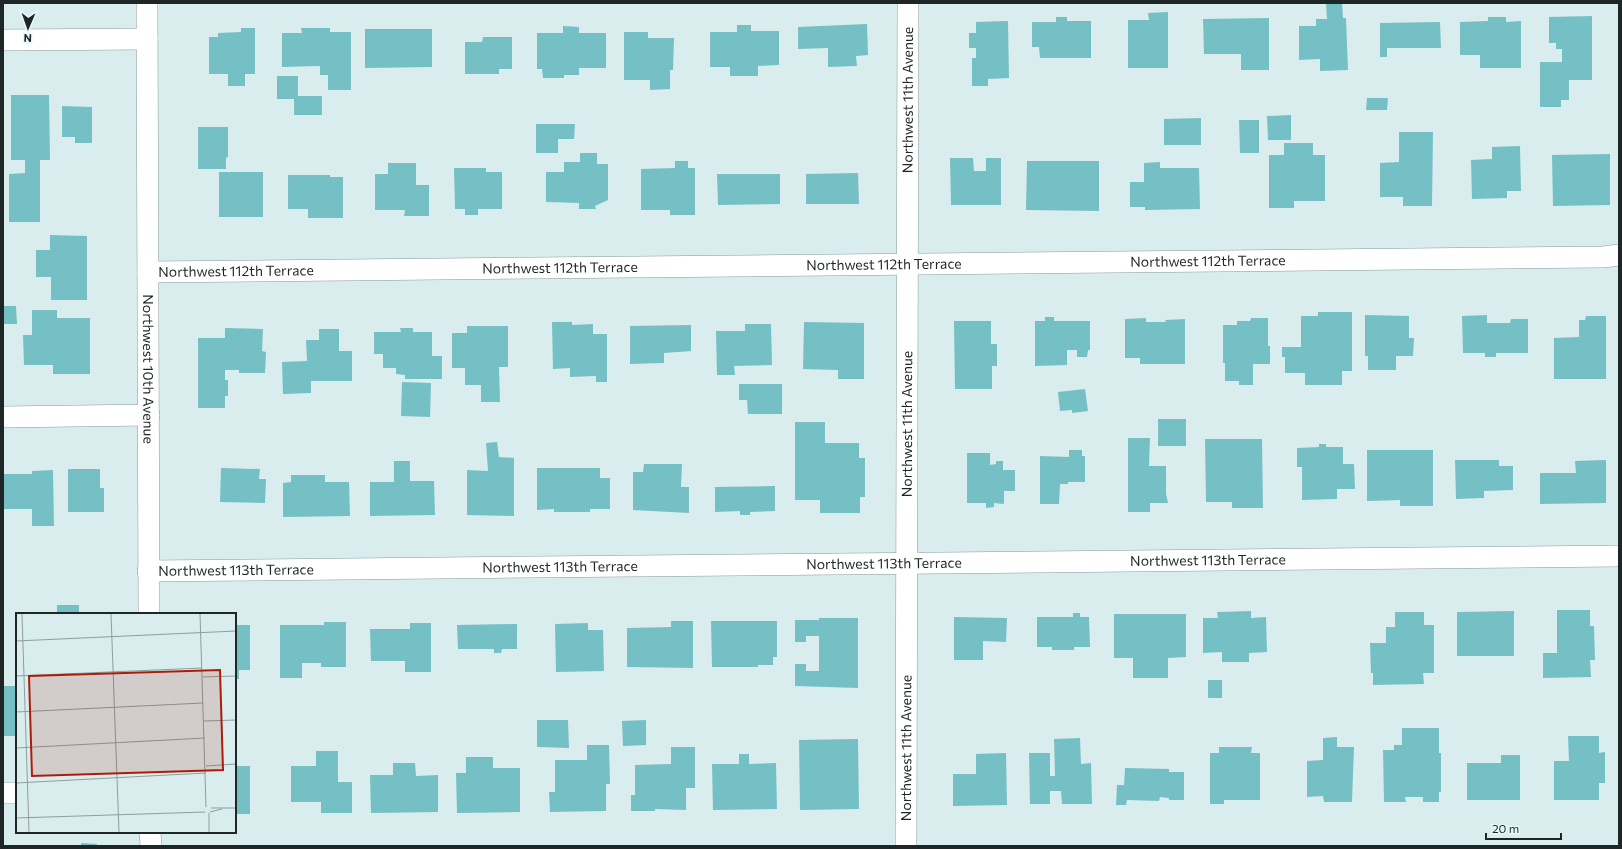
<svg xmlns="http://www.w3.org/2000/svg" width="1622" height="849" viewBox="0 0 1622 849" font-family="Commissioner,sans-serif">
  <rect width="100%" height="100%" fill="#d9edee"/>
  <path fill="#75c0c4" d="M1326,3h16l1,15h3l2,52 -28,1v-12l-21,1v-34h17v-7h11z
    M1168,12v56h-40v-48h21l-1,-7z
    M1592,16v64h-23v20h-8v7h-21v-45h22v-13h-6v-6h-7v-26z
    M1056,17h11v4h24v37h-51l-1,-11h-7v-25h24z
    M1488,17h18v5l15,-1v47h-41v-13h-20v-33l28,-1z
    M1269,18v52h-28v-16h-37l-1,-35z
    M1008,21l1,57 -21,1v7h-16v-28h4v-10h-7v-15h7v-11z
    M1440,22l1,26h-54v9h-7v-34z
    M867,24l1,31 -12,1 1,10 -29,1v-19l-30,1v-22z
    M737,25h14v6h28v34l-21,1v10h-28v-9h-20v-35h27z
    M563,26l16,1v6h27v35h-27v7h-15v3h-21l-1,-9h-5v-36h26z
    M241,28h14v46h-10v12h-17v-12h-19v-37h9v-4l23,-1z
    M301,28h29v4h21v58h-23v-15h-8v-9l-38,1v-34h20z
    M365,29h67v38l-67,1z
    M624,32h24v6h26l-1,32h-3v19l-20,1v-10h-26z
    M483,37h29v32h-13v5h-34v-32h17z
    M277,76h21v20h24v19h-28v-16h-17z
    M11,95h38l1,65h-10v62h-31v-48l16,-1v-13h-14z
    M1367,98h21l-1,12h-21z
    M62,106l30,1v36h-17v-6h-13z
    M1291,115v25h-23l-1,-24z
    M1201,118v27h-37v-26z
    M1239,120h20v33h-19z
    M536,124h39l-1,15h-16v14h-22z
    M198,127h30v30l-2,1v11h-28z
    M1399,132h34l-1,74h-29v-9h-23v-34l19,-1z
    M1284,143h29v12h12v46h-31v7h-25v-53h15z
    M1520,146l1,45h-14v7l-35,1 -1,-39 21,-1v-12z
    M580,153h17v11h11v36l-13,6 1,3h-17v-6l-33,-1v-30h18v-10h16z
    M1610,154v51l-57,1 -1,-51z
    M950,158h23l1,13h12v-13h15v47h-50z
    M675,161h13v7h7v47h-25v-5h-29v-41l34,-1z
    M1027,161h72v50l-73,-1z
    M1160,162v6h39l1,41 -55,1v-3h-15v-25h14v-19z
    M388,163h28v22h13v31h-25l1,-6h-30v-36h13z
    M454,168h32v4h16v37h-24v6h-13v-6h-10z
    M219,172h44v45h-44z
    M858,173l1,31h-53v-30z
    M717,174h63v30l-62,1z
    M288,175h42v2h13v41h-35v-9h-20z
    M50,235l37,1v64h-36v-23h-15v-27h14z
    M3,306h13l1,18h-14z
    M32,310h25v8h33v56h-37v-9h-29l-1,-30h9z
    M1318,312h34v59h-10v14h-37v-12h-20v-16h-3v-10h19v-31h17z
    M1365,315l44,1v22h5l-1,18h-17v14h-28v-14h-3z
    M1487,315v8h23l1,-4h17v34h-32v4h-11v-4h-22l-1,-37z
    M1586,316h20v63h-52v-41l25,-1v-17h6z
    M1045,317h9v4h36v29h-2l-1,7h-10v-7h-10v15l-32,1v-45h10z
    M1146,318v4h20l-1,-2 20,-1v45h-45v-6h-15v-39z
    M1251,318h17v28h2v18h-17v21h-14v-4h-14v-18h-2v-38h14v-4h13z
    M954,321h37v23h6v22h-5v23h-37z
    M552,322h20v3l21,-1v10h14v48h-11v-6l-26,1v-9l-17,1z
    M804,322l60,1v56h-26v-9l-35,-1z
    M745,324h26l1,41 -38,1 1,9h-18l-1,-44h29z
    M691,325v26l-27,2v10l-34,1v-38z
    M467,326h41v41h-9l1,35h-19v-17h-16v-17h-13v-35h15z
    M225,328l38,1 -1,22 4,1 -1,21h-26v-3h-14v10h3v16h-3v12h-27v-70h27z
    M400,328h13v4h19v24h10v23h-37v-4l-9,-1v-6h-13v-14h-9v-22h27z
    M319,329h20v22h13v30h-41v12l-28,1 -1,-32 25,-1 -1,-21h13z
    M402,382l29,1 -1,34 -29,-1z
    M739,384h43v30h-34l-1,-14h-8z
    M1085,389l3,22 -16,2v-3l-12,1 -2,-19z
    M1158,419h28v27h-28z
    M795,422h30v21h34v15h6v39h-5v16h-40v-13h-25z
    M1128,438h22l-1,28h17v28l2,9h-18v9h-22z
    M1205,439h57l1,69h-31v-6h-26z
    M497,442l2,15 15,1v58l-47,-1v-45l21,1 -2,-28z
    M1319,444h7v3h17v17h11l1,25h-18v10l-35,1v-33h-5v-19l22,-1z
    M1069,450h13v6h3v26h-17v2h-8l-1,20h-19v-48l29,1z
    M1367,450h66v56h-33v-6l-33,1z
    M967,453h23v12l6,-1v-3h7v9h12v21h-11v13l-10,-1v4l-8,1v-5h-19z
    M1455,460h44v6h14v24l-29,1v7l-28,1z
    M1606,460v43l-66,1v-31h36l-1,-12z
    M394,461h16v20h24l1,34 -65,1v-34h24z
    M644,464h38l-1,23h8v26l-56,-3v-38h10z
    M221,468l39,1 -1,10h7l-1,24 -45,-1z
    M537,468h63v10h10v31h-20v3h-36v-3l-17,1z
    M68,469h32v19h4v24h-36z
    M53,470l1,56h-22v-17h-29v-35h29v-3z
    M291,475h34v7h24l1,34 -67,1v-34l8,-1z
    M775,486v25l-25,1v3h-10v-4l-25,1v-25z
    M57,605h22v9h-22z
    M1557,610h33v16h4l1,34h-5l1,17 -48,1v-25h14z
    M1251,611v7l15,-1 1,35 -18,1v9h-27v-10l-19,1v-35h15l-1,-6z
    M1514,611v45h-57v-44z
    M1395,612h29v13h10v48h-11l1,11 -51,1v-12h-2l-1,-30h16v-16h9z
    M1073,613h7v4h9l1,30h-16v3h-22v-3h-15v-30h36z
    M1114,614h72v43l-18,1v20h-35v-20h-19z
    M954,617l53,1 -1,24 -23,-1v19h-29z
    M819,618h39v70l-63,-2v-22h11v7h13v-35h-13v6h-11v-22h24z
    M671,621h22v47l-66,-1v-39l44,-1z
    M711,621h66v36h-4v8h-15v2h-46z
    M324,622h22v45h-25v-4h-19v15h-22v-53h44z
    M410,623h21v49h-26v-11h-34l-1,-32h40z
    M588,623v7h15l1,41 -48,1 -1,-48z
    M517,624v25h-15l-1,4h-7v-4h-36l-1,-24z
    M235,625h15v45h-11v9h-4z
    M1208,680h14v18h-14z
    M4,686h13v50h-13z
    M537,720h31l1,28 -32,-1z
    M646,720v25l-23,1 -1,-25z
    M1402,728h37v25h2v39h-2v10h-16v-5h-18l1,5h-22l-1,-52h11v-5h8z
    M1568,736h31v17l6,-1v31h-6v17h-45v-39h15z
    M1337,737v10h17l-2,55h-28l-1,-6 -16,1v-36l16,-1v-22z
    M1080,738l1,26 10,-1 1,41h-30l-1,-13h-11v13h-20l-1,-51h21v23h5l-1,-37z
    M858,739l1,70 -59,1 -1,-70z
    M587,745h22l1,39h-4v27l-56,1 -1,-20h6v-32h32z
    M671,747h24v41h-9v22l-31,-1v2h-24v-16h4v-30l36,-1z
    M1219,747h33l-1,6h9v47h-36v4h-14v-51h9z
    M316,751h22v31h14v31h-31v-11h-30v-36h25z
    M1006,753l1,52 -54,1v-32h23v-20z
    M739,754h10v10l27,-1 1,46 -64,1 -1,-46h27z
    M1501,755h19v45h-53v-37h34z
    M466,757h27v11h27v44l-63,1 -1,-40h10z
    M393,763h22l1,13 22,-1v37l-67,1 -1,-38h23z
    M235,766h15v48h-15z
    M1125,768l44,1v3h15v28h-15v-2l-9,-1 -1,4 -32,-1 -1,5h-10l1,-20h7z
    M81,843l16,1v2h-16z"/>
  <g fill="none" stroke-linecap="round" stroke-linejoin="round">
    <defs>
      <g id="minor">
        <path id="s1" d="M147,3l2,611"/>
        <path d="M3,40l144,-1"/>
        <path id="s2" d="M148,272l1455,-15 16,-2"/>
        <path d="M3,417l146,-2"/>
        <path id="s3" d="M148,571l1471,-15"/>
        <path d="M3,793h14"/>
        <path d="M150,832l1,14"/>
        <path id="s4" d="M906,846l2,-843"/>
      </g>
    </defs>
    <use href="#minor" stroke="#889b9b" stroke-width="22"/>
    <use href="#minor" stroke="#fff" stroke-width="21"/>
  </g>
  <g text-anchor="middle" stroke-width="3" stroke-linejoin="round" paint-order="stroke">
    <g font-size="14" fill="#1f2626" stroke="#e6fafb">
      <text dy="5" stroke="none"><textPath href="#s4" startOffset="746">Northwest 11th Avenue</textPath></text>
      <text dy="5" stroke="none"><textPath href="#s2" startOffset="1060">Northwest 112th Terrace</textPath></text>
      <text dy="5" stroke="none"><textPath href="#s2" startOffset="736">Northwest 112th Terrace</textPath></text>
      <text dy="5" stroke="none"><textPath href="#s2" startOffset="412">Northwest 112th Terrace</textPath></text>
      <text dy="5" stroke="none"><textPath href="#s2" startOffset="88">Northwest 112th Terrace</textPath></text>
      <text dy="5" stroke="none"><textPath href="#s1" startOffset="366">Northwest 10th Avenue</textPath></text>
      <text dy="5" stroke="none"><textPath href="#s4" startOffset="422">Northwest 11th Avenue</textPath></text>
      <text dy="5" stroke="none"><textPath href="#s3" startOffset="1060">Northwest 113th Terrace</textPath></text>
      <text dy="5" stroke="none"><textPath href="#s3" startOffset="736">Northwest 113th Terrace</textPath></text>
      <text dy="5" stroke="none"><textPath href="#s3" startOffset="412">Northwest 113th Terrace</textPath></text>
      <text dy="5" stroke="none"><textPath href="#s3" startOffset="88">Northwest 113th Terrace</textPath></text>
      <text dy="5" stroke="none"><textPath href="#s4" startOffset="98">Northwest 11th Avenue</textPath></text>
    </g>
  </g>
  <g transform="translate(16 613)">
    <rect width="220" height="220" fill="#d9edee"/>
    <path fill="none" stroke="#8f9d9e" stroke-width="1" d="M6,1l7,218M95,1l8,218M184,1l6,193M0,28l220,-10M0,63l186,-8M186,64l34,-1M0,99l187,-9M188,108l32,-1M0,135l189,-10M190,153l30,-2M0,170l190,-10M195,195h25M194,199l12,-3M0,205l189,-6M193,219v-19"/>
    <path fill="#ac1d09" fill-opacity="0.15" stroke="#ac1d09" stroke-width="2" d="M204,57l3,100 -191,6 -3,-100z"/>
    <rect width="220" height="220" fill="none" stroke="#1f2626" stroke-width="2"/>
  </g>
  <rect width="1622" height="849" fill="none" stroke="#1f2626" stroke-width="8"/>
  <g transform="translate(28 28) rotate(182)" stroke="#e6fafb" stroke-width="3" paint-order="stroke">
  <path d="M0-3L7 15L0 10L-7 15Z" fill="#1f2626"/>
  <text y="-6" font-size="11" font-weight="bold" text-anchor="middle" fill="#1f2626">N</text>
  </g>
  <path d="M1486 833v6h75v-6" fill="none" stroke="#1f2626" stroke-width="2"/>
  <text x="1492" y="833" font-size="12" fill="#1f2626" stroke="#e6fafb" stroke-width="3" paint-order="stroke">20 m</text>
</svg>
